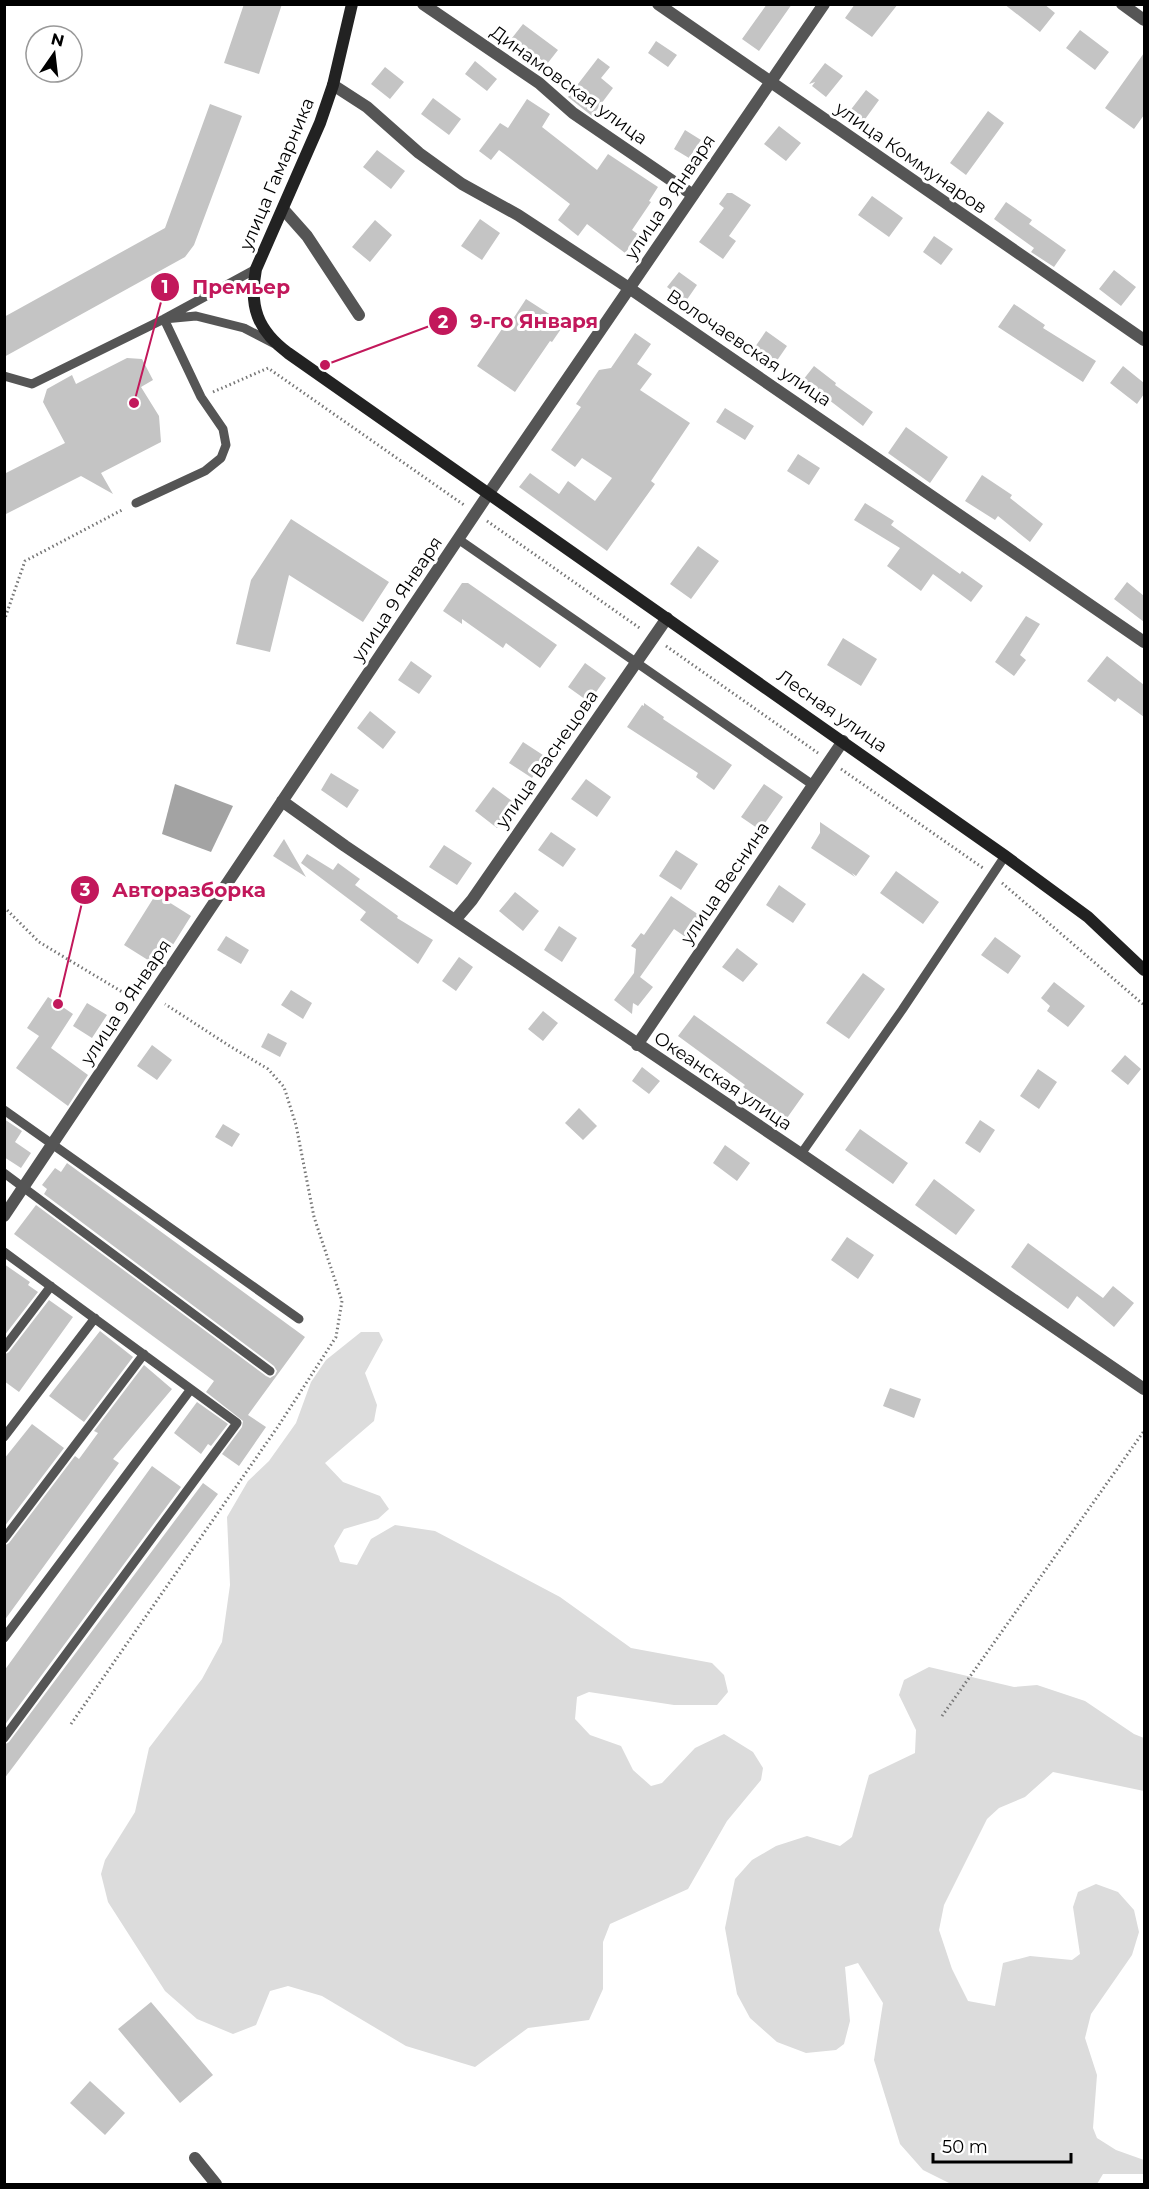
<svg xmlns="http://www.w3.org/2000/svg" width="1149" height="2189" viewBox="0 0 1149 2189" font-family="Montserrat,sans-serif">
  <rect width="100%" height="100%" fill="#fff"/>
  <path fill="#dcdcdc" d="M361,1332h18l4,8 -18,33 12,32 -3,16 -49,42 18,19 37,14 9,13 -11,10 -34,10 -10,17 6,16 17,3 14,-26 24,-14 40,6 125,66 71,51 81,15 12,12 4,17 -11,13h-43l-85,-13 -12,5 -2,22 15,16 31,11 12,24 18,16 11,-3 33,-35 29,-14 29,18 10,16 -2,12 -34,41 -39,68 -78,35 -7,18v47l-14,31 -61,8 -53,39 -69,-21 -84,-50 -34,-10 -18,5 -14,34 -23,9 -36,-15 -32,-28 -57,-89 -7,-28 4,-14 30,-48 14,-64 53,-69 20,-37 8,-57 -3,-68 21,-36 21,-20 27,-38 15,-41 15,-22z
    M929,1667l85,20 23,-2 48,16 49,33 10,4v53l-91,-19 -28,25 -26,11 -12,11 -43,86 -5,25 13,39 16,32 27,5 8,-43 27,-7 42,4 8,-6 -7,-47 5,-15 18,-8 22,8 16,18 5,22 -7,23 -41,59 -6,24 12,37 -4,53 4,10 19,12 28,10v14h-41l-6,10h-146l-28,-14 -23,-26 -26,-84 9,-57 -25,-40 -13,4 5,54 -6,23 -8,6 -30,3 -29,-11 -27,-24 -13,-24 -12,-66 10,-49 17,-19 24,-14 31,-10 33,10 12,-9 17,-62 46,-22 1,-23 -17,-35 5,-15z"/>
  <path fill="#a3a3a3" d="M175,784l58,22 -22,46 -49,-18z"/>
  <path fill="#c4c4c4" d="M244,4h38l-23,70 -35,-11z
    M767,4h25l-33,47 -17,-12z
    M855,4h43l-26,33 -27,-19z
    M1004,4h40l11,9 -15,19z
    M523,24l35,26 -11,14 -35,-26z
    M1080,30l29,22 -14,18 -29,-22z
    M656,41l21,14 -9,12 -20,-14z
    M1144,53v62l-10,14 -29,-21z
    M598,58l12,9 -9,11 12,10 -21,28 -24,-19z
    M475,61l22,18 -10,12 -22,-17z
    M825,63l18,13 -17,21 -14,-11 3,-4 -6,2z
    M385,67l19,15 -14,17 -19,-15z
    M866,90l13,10 -16,22 -14,-10z
    M433,98l28,21 -12,16 -28,-21z
    M527,99l23,15 -8,13 55,43 11,-16 50,33 -9,14 2,1 -19,28 7,5 -14,18 -38,-29 -9,12 -20,-16 12,-16 -71,-54 -8,10 -12,-9 21,-28 8,5z
    M210,104l32,12 -48,129 -9,12 -181,100v-40l161,-89z
    M988,111l16,12 -38,52 -16,-12z
    M779,126l22,17 -15,18 -22,-17z
    M685,130l16,10 -12,18 -15,-9z
    M377,150l28,21 -14,18 -28,-22z
    M727,193h5l19,12 -22,31 7,5 -13,18 -24,-17 25,-34 -5,-4z
    M872,196l31,22 -14,19 -31,-22z
    M1006,202l26,18 -3,4 37,26 -12,17 -23,-15 3,-4 -40,-29z
    M480,219l20,14 -18,27 -21,-14z
    M375,220l17,15 -22,27 -18,-15z
    M934,236l19,13 -12,16 -18,-13z
    M1114,270l22,17 -15,19 -22,-17z
    M679,272l18,13 -11,16 -19,-14z
    M526,299l28,18 -1,2 10,7 -11,16 -2,-1 -35,51 -38,-26 29,-43 3,2z
    M1014,304l31,21 -2,3 53,33 -13,21 -85,-55z
    M766,331l21,15 -11,16 -21,-15z
    M635,333l16,11 -14,20 15,10 -12,16 50,33 -39,58 4,3 -48,67 -88,-64 11,-14 29,21 9,-13 27,20 17,-23 -30,-20 -7,9 -24,-17 30,-43 -5,-3 23,-34 12,-2z
    M127,358l15,1 11,21 -12,7 18,29 2,26 -60,31 12,21 -32,-18 -77,39v-41l61,-31 -22,-41 4,-13 25,-14 4,9z
    M814,366l22,17 -1,2 38,27 -10,14 -60,-46z
    M1123,366l21,17v11l-7,10 -27,-21z
    M725,408l29,18 -9,14 -29,-18z
    M906,427l42,30 -18,26 -42,-30z
    M798,454l22,14 -11,17 -22,-14z
    M982,475l30,20 -2,3 33,26 -13,18 -32,-26 -3,4 -30,-19z
    M865,503l29,18 -3,4 69,49 2,-3 21,15 -12,16 -38,-28 -12,17 -34,-25 13,-18 -46,-28z
    M291,519l98,63 -26,40 -74,-47 -19,77 -34,-8 15,-64z
    M698,546l21,15 -28,38 -21,-15z
    M1127,582l17,14v26l-30,-23z
    M462,583h6l89,62 -17,23 -34,-25 -3,5 -41,-29v5l-19,-13z
    M1026,616l14,8 -20,31 6,5 -12,16 -19,-14z
    M843,638l34,21 -16,27 -34,-21z
    M1107,656l37,29v32l-26,-19 -3,4 -28,-21z
    M411,661l21,15 -13,18 -21,-14z
    M585,663l21,15 -17,24 -21,-15z
    M644,703l20,14 -1,2 69,46 -18,25 -18,-13 2,-4 -71,-46 15,-22 2,1z
    M370,711l26,21 -13,17 -26,-21z
    M523,742l23,15 -14,21 -23,-15z
    M331,773l28,17 -12,18 -26,-18z
    M586,779l25,18 -14,20 -26,-18z
    M764,784l19,13 -23,33 -19,-13z
    M493,787l23,17 -19,24 -22,-17z
    M820,822l50,34 -14,20 -4,-3 3,4 -44,-29 9,-15z
    M551,832l25,17 -13,18 -25,-17z
    M284,839l22,38 -33,-21z
    M444,845l28,18 -15,22 -28,-18z
    M676,850l22,14 -17,26 -22,-14z
    M307,854l26,16 5,-7 22,16 -5,6 43,31 -1,2 36,22 -15,24 -58,-44 6,-8 -65,-49z
    M896,871l43,31 -16,22 -43,-31z
    M779,885l27,19 -13,19 -27,-18z
    M515,892l24,19 -16,20 -24,-20z
    M156,894l35,22 -32,51 -35,-22z
    M671,896l31,21 -15,21 -13,-9 -34,48 13,10 -15,19 -5,-3 -1,11 -18,-14 20,-27 2,-24 -5,-3 10,-13 3,2z
    M559,926l18,12 -15,24 -18,-12z
    M226,936l23,14 -8,14 -24,-14z
    M995,937l26,19 -13,18 -27,-19z
    M737,948l21,16 -15,18 -21,-15z
    M459,957l14,10 -17,24 -14,-10z
    M863,973l22,16 -36,50 -23,-16z
    M1054,982l31,24 -17,21 -21,-16 3,-5 -9,-8z
    M291,990l21,13 -9,16 -22,-14z
    M48,997l25,17 -22,34 37,27 -20,31 -52,-38 23,-32 -12,-8z
    M87,1003l20,12 -15,23 -19,-12z
    M543,1011l15,12 -15,18 -15,-12z
    M694,1015l110,79 -17,24 -44,-31 2,-2 -67,-49z
    M268,1033l19,10 -7,14 -19,-10z
    M152,1045l20,15 -15,20 -20,-14z
    M1125,1055l16,14 -13,16 -17,-14z
    M642,1067l18,14 -11,13 -17,-13z
    M1038,1069l19,13 -18,27 -19,-13z
    M579,1108l18,18 -14,14 -18,-17z
    M4,1119l18,12 -7,11 16,11 -10,15 -17,-11z
    M980,1120l15,10 -15,23 -15,-10z
    M223,1124l17,10 -8,13 -17,-10z
    M860,1129l48,34 -15,21 -48,-34z
    M725,1145l25,18 -13,18 -24,-18z
    M67,1163l238,174 -57,78 18,12 -27,39 -17,-12 20,-27 1,-6 -37,-29 8,-11 -200,-147 22,-29 230,171 4,2 5,-3 2,-4 -3,-5 -230,-172 3,-5 -5,-4 13,-17 6,4z
    M934,1179l41,31 -19,25 -41,-30z
    M847,1237l27,18 -16,24 -27,-19z
    M1028,1243l75,55 10,-12 21,17 -20,24 -37,-31 -9,13 -57,-42z
    M4,1264l26,18 -2,3 10,7 -34,44z
    M49,1300l24,17 -54,75 -15,-11v-26l5,-3z
    M100,1331l33,26 -49,65 -35,-26z
    M144,1365l28,24 -59,70 6,4 -115,158v-75l5,-3 66,-87 4,3 19,-26 -4,-2z
    M890,1388l31,11 -7,19 -31,-12z
    M197,1402l31,22 -17,22 -3,-2 -7,10 -27,-21z
    M32,1424l32,24 -60,79v-68z
    M152,1466l29,21 -177,239v-55z
    M203,1483l15,11 -214,285v-34l5,-3z
    M151,2002l62,73 -33,28 -62,-74z
    M90,2081l35,32 -20,22 -35,-32z"/>
  <g fill="none" stroke-linecap="round" stroke-linejoin="round">
    <path stroke="#777" stroke-width="3" stroke-dasharray="1.5 3" stroke-linecap="butt" d="M213,392l55,-24 196,137
      M487,521l154,108
      M4,621l21,-60 99,-52
      M666,646l152,107
      M841,769l142,99
      M1002,883l142,122
      M4,907l35,35 95,57
      M942,1716l202,-285
      M71,1724l208,-299 57,-88 6,-36 -28,-84 -18,-92 -12,-38 -16,-18 -40,-24 -63,-41"/>
    <path stroke="#555" stroke-width="9" d="M4,376l28,8 132,-65 92,-50
      M136,503l69,-32 16,-13 5,-13 -3,-16 -22,-32 -37,-78 32,-3 48,12 29,15
      M458,539l355,246
      M4,1110l295,209
      M801,1154l101,-144 103,-154
      M4,1173l266,198
      M4,1252l233,171 -233,315
      M4,1348l47,-62
      M4,1437l91,-119
      M4,1539l140,-185
      M4,1638l187,-249"/>
    <path stroke="#555" stroke-width="12" d="M423,4l116,79 34,30 120,82
      M658,4l486,336
      M1122,4l22,16
      M333,85l34,22 52,46 43,31 56,31 111,73 515,354
      M283,209l24,27 52,79
      M282,801l63,45 456,308 343,235
      M455,920l17,-20 195,-282
      M637,1045l206,-304
      M4,1216l485,-723 335,-489
      M195,2158l21,26"/>
    <path stroke="#222" stroke-width="12" d="M352,4l-19,81 -13,38 -64,146c-7,37 1,61 32,84l717,503 83,61 56,53"/>
  </g>
  <g text-anchor="middle" stroke-width="6" stroke-linejoin="round" paint-order="stroke">
    <g font-size="18" fill="#000" stroke="#fff">
      <text transform="translate(569 85) rotate(36)" y="6">Динамовская улица</text>
      <text transform="translate(911 158) rotate(35)" y="6">улица Коммунаров</text>
      <text transform="translate(277 174) rotate(-67)" y="6">улица Гамарника</text>
      <text transform="translate(670 197) rotate(-56)" y="6">улица 9 Января</text>
      <text transform="translate(749 348) rotate(34)" y="6">Волочаевская улица</text>
      <text transform="translate(397 599) rotate(-56)" y="6">улица 9 Января</text>
      <text transform="translate(832 711) rotate(35)" y="6">Лесная улица</text>
      <text transform="translate(547 759) rotate(-55)" y="6">улица Васнецова</text>
      <text transform="translate(725 883) rotate(-56)" y="6">улица Веснина</text>
      <text transform="translate(126 1002) rotate(-56)" y="6">улица 9 Января</text>
      <text transform="translate(723 1081) rotate(34)" y="6">Океанская улица</text>
    </g>
  </g>
  <path fill="none" stroke="#c2185b" stroke-width="2" d="M134 403L165 287M325 365L443 321M58 1004L85 890"/>
  <g fill="#c2185b" stroke="#fff" stroke-width="2">
    <circle cx="134" cy="403" r="6"/>
    <circle cx="325" cy="365" r="6"/>
    <circle cx="58" cy="1004" r="6"/>
    <circle cx="165" cy="287" r="15"/>
    <circle cx="443" cy="321" r="15"/>
    <circle cx="85" cy="890" r="15"/>
  </g>
  <g font-size="18" text-anchor="middle" font-weight="bold" fill="#fff">
    <text x="165" y="293">1</text>
    <text x="443" y="328">2</text>
    <text x="85" y="896">3</text>
  </g>
  <g font-size="20" text-anchor="middle" font-weight="bold" fill="#c2185b" stroke="#fff" stroke-width="6" stroke-linejoin="round" paint-order="stroke">
    <text x="241" y="294">Премьер</text>
    <text x="534" y="328">9-го Января</text>
    <text x="189" y="897">Авторазборка</text>
  </g>
  <rect width="1149" height="2189" fill="none" stroke="#000000" stroke-width="12"/>
  <g transform="translate(54 54) rotate(14)"><circle r="28" fill="#ffffff" stroke="#999999" stroke-width="1.5"/>
  <path d="M0-4.5L10 22L0 15L-10 22Z" fill="#000000"/>
  <text y="-9" font-size="16" font-weight="bold" text-anchor="middle" fill="#000000">N</text>
  </g>
  <path d="M933 2153v9h138v-9" fill="none" stroke="#000000" stroke-width="3"/>
  <text x="942" y="2153" font-size="18" fill="#000000" stroke="#ffffff" stroke-width="4.5" paint-order="stroke">50 m</text>
</svg>
